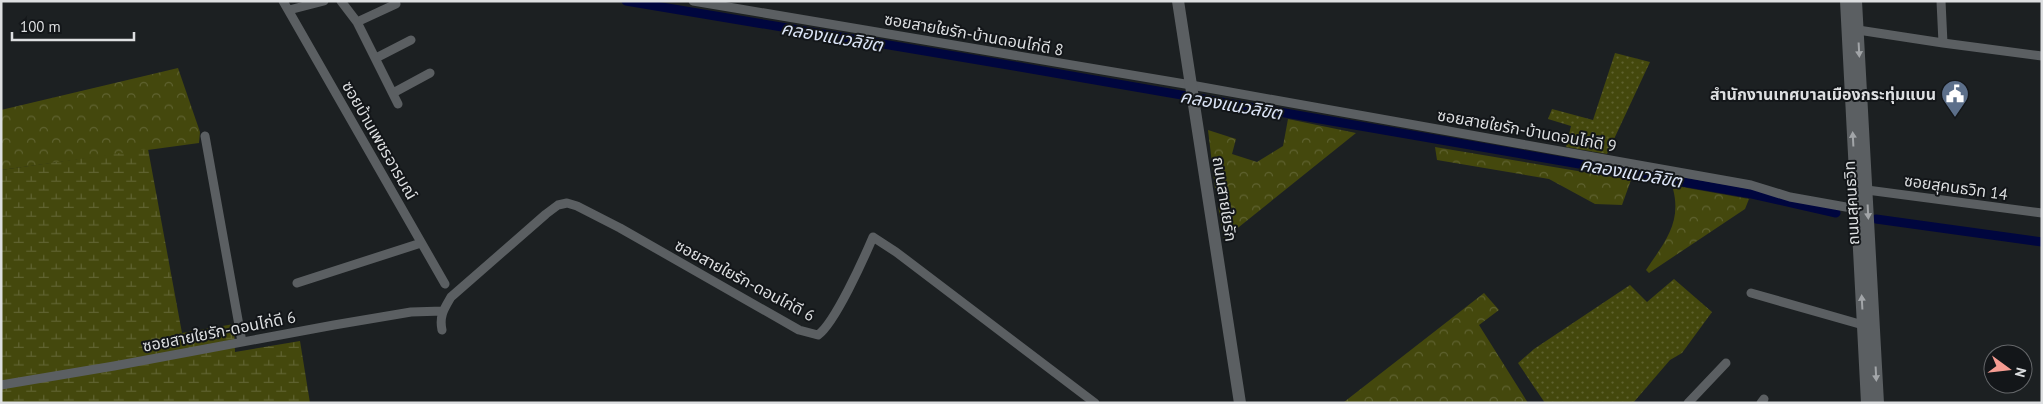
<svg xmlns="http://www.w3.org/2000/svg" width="2043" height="404" viewBox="0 0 2043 404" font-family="'PT Sans','Noto Sans Thai',sans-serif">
  <defs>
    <pattern id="grass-dots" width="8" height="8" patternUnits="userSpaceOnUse" patternTransform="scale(1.25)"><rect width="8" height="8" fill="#44480d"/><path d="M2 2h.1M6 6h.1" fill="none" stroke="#5f6230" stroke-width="1.8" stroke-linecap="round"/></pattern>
    <pattern id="forest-crowns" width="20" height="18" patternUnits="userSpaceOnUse" patternTransform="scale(1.25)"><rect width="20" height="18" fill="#44480d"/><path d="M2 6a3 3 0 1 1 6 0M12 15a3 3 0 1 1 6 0" fill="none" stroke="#5f6230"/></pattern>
    <pattern id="wetland-marsh" width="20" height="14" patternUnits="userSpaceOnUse" patternTransform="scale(1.25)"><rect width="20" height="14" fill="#44480d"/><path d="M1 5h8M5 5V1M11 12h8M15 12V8" fill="none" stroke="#5f6230"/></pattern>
  </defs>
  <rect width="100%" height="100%" fill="#1c2022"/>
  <path fill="url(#grass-dots)" d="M1615,53l35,9 -43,92 -41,-7 5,-21 -23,-7 4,-10 41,11z
    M1674,279l38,33 -30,41 -12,7 -37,43h-88l-27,-40 16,-14 96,-64 17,17z"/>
  <path fill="url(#forest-crowns)" d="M178,68l22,64 -1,11 -198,27v-60z
    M1288,119l68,14 -132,106 -6,-33 11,-2 -1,-17 -13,1 -7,-58 28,9 -4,15 25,8 26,-16z
    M1435,147l196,33 -9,25 -27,-1 -46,-25 -112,-19z
    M1682,187l67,12 -4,10 -96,64 -3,-3c18,-27 36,-47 27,-81z
    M1484,293l15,17 -20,15 49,78 -184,-1z"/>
  <path fill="url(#wetland-marsh)" d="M148,149l34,184 52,-9 1,28 65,-11 10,62h-309v-233z"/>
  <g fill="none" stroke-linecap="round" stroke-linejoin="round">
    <path stroke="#00063e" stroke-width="9" d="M626,1l394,66 732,127 84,19
      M1876,219l166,23"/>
    <path stroke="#5b5f62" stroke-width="9" d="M283,1l162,283
      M341,1l16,21 41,82
      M693,1l498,84 560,100 39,12 67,12
      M1941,1l2,42
      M289,10l35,-9
      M357,22l39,-18
      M1858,30l85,13 99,13
      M376,58l35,-18
      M393,93l37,-20
      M205,136l37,206
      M1867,190l175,23
      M297,283l124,-40
      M1751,293l112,32
      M442,330c-3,-14 2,-21 9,-33l95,-83 12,-9 9,-2 10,3 43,22 179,102 19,5c17,-12 46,-77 55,-98l23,15 199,151
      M1,385l113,-19 220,-41 77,-13 32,-1
      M1688,403l38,-40
      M1761,403l3,-4"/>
    <path stroke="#5b5f62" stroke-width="12" d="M1178,1l62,402
      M1846,1l21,402
      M1856,1l22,402"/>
  </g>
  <defs><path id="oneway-solid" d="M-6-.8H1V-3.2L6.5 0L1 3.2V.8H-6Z" transform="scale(1.25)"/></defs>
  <g fill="#a2a5a8">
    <use href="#oneway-solid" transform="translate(1859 50) rotate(87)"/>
    <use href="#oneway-solid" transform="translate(1853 139) rotate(-93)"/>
    <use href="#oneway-solid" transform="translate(1868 212) rotate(87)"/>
    <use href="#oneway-solid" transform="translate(1862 302) rotate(-93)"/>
    <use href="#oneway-solid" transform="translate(1876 374) rotate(87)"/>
  </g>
  <defs>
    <symbol id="civic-pin" viewBox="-11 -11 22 30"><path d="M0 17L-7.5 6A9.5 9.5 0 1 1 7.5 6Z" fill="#5c6f8a" stroke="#131619"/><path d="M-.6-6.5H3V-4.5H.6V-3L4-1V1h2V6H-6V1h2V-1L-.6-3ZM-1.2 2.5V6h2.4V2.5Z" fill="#fff"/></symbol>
  </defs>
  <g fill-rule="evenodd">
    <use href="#civic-pin" x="1939" y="78" width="32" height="43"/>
  </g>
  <g text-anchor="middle" stroke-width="4" stroke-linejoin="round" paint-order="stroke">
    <g font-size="16" fill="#dddfe1" stroke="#131619">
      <text transform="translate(974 34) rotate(10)" y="6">ซอยสายใยรัก-บ้านดอนไก่ดี 8</text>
      <text transform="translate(1527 130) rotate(10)" y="6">ซอยสายใยรัก-บ้านดอนไก่ดี 9</text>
      <text transform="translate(380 140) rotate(60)" y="6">ซอยบ้านเพชรอารมณ์</text>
      <text transform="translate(1956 187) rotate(8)" y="6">ซอยสุคนธวิท 14</text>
      <text transform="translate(1225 199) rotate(81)" y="6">ถนนสายใยรัก</text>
      <text transform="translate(1851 203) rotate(-93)" y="6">ถนนสุคนธวิท</text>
      <text transform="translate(745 280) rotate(28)" y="6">ซอยสายใยรัก-ดอนไก่ดี 6</text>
      <text transform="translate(219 331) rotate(-11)" y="6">ซอยสายใยรัก-ดอนไก่ดี 6</text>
    </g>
    <g font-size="16" font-weight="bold" fill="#dddfe1" stroke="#131619" text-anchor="end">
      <text x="1936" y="100">สำนักงานเทศบาลเมืองกระทุ่มแบน</text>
    </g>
    <g font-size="18" font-style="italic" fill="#dae3f5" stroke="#131619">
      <text transform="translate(832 37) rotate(10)" y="6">คลองแนวลิขิต</text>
      <text transform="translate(1231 105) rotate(10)" y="6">คลองแนวลิขิต</text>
      <text transform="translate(1631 173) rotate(10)" y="6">คลองแนวลิขิต</text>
    </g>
  </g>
  <rect width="2043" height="404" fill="none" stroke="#dddfe1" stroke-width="5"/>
  <g transform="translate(2008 369) rotate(105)"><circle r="24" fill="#131619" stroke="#646669"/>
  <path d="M0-4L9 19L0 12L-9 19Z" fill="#f59c92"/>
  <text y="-8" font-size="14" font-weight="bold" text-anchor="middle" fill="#dddfe1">N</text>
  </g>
  <path d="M12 32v8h122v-8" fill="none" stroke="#dddfe1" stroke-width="2.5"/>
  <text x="20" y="32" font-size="15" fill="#dddfe1" stroke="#131619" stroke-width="4" paint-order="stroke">100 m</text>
</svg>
